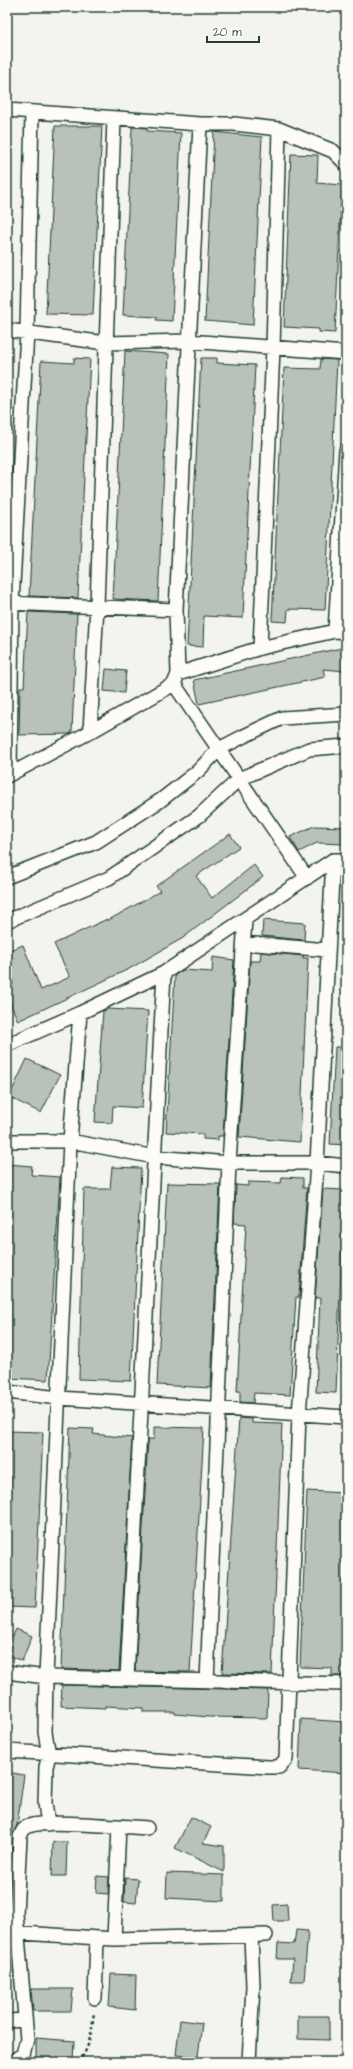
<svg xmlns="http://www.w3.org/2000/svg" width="353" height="2069" viewBox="0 0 353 2069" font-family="'Architects Daughter',sans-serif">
  <rect width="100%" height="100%" fill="#f4f4ef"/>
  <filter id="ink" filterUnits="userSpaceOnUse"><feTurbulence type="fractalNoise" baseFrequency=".025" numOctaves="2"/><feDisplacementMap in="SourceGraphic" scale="8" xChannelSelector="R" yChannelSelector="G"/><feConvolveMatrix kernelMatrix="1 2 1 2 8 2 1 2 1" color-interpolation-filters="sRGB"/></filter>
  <g filter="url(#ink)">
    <path fill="#b9c1bb" stroke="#1f3d34" d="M55,126h47l-9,189 -47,-1z
      M132,127l15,1v3l34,2 -9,188 -16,-1 1,-3 -34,-2z
      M214,132l48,5 -9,188 -48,-4z
      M291,154l27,1 -1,28 25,2 -7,148 -16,-1v-3l-35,-2z
      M125,351l44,3 -11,247 -45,-2z
      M74,358l16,1 -12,237v2l-49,-2 12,-235 33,2z
      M201,358h16v5l38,2 -12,253 -39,-2 -1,31 -16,-1z
      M321,359l16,1 -12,250 -37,-1 -1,13 -15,-1 12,-253 36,1z
      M28,612l49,2 -5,118 -3,2 -50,1 1,-48h4z
      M346,647v24l-23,-2 2,8 -126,27 -5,-24z
      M106,669l20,2 -2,22 -20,-2z
      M314,826l32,1v17l-29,-1 -18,9 -9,-15z
      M230,834l9,13 -43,29 16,22 42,-33 9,12 -80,61 -54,31 -111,52 -11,-25v-9l6,-3 -6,-16v-17l16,-6 18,45 29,-13 -16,-33 53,-25v2l53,-30 -4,-5z
      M263,920l42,3 -1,17 -42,-4z
      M261,952l42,4v2h5l-8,184 -61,-5 11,-176h10z
      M213,957l21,3 -11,176h-5v4l-15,-1v-5l-37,-2 9,-157 8,-5 29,2z
      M108,1009l40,2 -6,97 -29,-2 -1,17 -17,-1 8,-111z
      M335,1047h11v98l-16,-1z
      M27,1059l33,16 -19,38 -32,-16z
      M7,1164l25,2 -1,9 29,2 -12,203 -41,-2z
      M112,1167l29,1 -10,213 -52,-2 5,-190h26z
      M282,1177l21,1v10h4l-8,109h-3l-6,98 -36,-2 -1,10 -13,-1v-11h-3l9,-167 -12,-1 2,-38 12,1v-4l33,1z
      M167,1183l53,1 -9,204 -54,-3z
      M323,1189l21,1 -8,203 -20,-1 4,-94h-5z
      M239,1418l13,1v4l30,1 -10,250 -50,-1z
      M154,1427l50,1 -14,244 -55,-1 13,-232h6z
      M70,1428l24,1 -1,5 39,4 -13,233 -58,-2z
      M7,1431l36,1 -8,176 -28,-1z
      M307,1491l39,2v183h-14v-8l-32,-1z
      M16,1629l16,7 -10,25 -15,-6v-6z
      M62,1685l206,5 -1,28 -58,-1 -34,-3v-2h-32v-4l-38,-2v2l-44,-2z
      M301,1719l45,3v51l-47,-3z
      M7,1772l17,3 -7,50 -5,11h-5z
      M191,1817l20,10 -8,16 21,3v26l-49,-24z
      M53,1842h14l-1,34h-14z
      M167,1873l57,2v26l-58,-3z
      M97,1876l12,1 -1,17 -12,-1z
      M125,1878l13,1 -2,24 -12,-1z
      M287,1904l1,17h-14l-1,-16z
      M296,1930l12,1 -4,50h-13l2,-22h-16l1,-16 16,1z
      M111,1974l25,1 -1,35 -26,-3z
      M31,1989h42l-2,22h-38z
      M298,2016h31v24l-31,-1z
      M180,2020l22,3 -4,34 -22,-2z
      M36,2038l38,3 -1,21h-15v-3l-22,-1z"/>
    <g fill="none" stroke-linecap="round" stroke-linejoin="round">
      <defs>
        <path id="minor" d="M7,110l193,14h34l45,5 54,22 13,13
          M7,330l99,13 82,-2 158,12
          M7,603l169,7
          M335,631l11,-181
          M260,648l13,-300 6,-219
          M178,674l-2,-64 24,-486
          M174,684l133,194
          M90,732l7,-126 17,-487
          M10,774l2,-171 15,-271 5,-220
          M7,776l83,-44 84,-48 4,-10 82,-26 75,-17 11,1
          M7,877l89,-35 65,-42 37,-29 21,-22 23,-12 40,-19 64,-4
          M7,921l102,-43 90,-62 40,-37 70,-30 37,-3
          M244,943l84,7
          M7,1045l73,-32 84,-40 169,-113h13
          M7,1141h63l85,16 74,6h88l29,3
          M7,1392l52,6 287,19
          M7,1672l39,5 300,7
          M127,1678l37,-705
          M207,1681l22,-518 16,-243
          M7,1751l261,16h11l7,-8 13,-344 18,-252 16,-303
          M48,1824l-3,-21 1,-36 3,-12 -4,-23 1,-55 24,-536 10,-128
          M7,1932l107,7 152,-4
          M114,1939l5,-113
          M95,1998l2,-60
          M7,2021l18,-1
          M7,2062l6,-1 10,-7 4,-15 -11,-125 4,-77c2,-5 3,-9 9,-11 14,-7 98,1 118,2
          M249,2062l4,-76 -2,-50"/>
      </defs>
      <use href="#minor" stroke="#1f3d34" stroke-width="16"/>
      <path stroke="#1f3d34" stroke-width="2.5" stroke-dasharray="3 3" stroke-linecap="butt" d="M78,2062c12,-12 14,-33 16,-50"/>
      <use href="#minor" stroke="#fdfcf7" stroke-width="13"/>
    </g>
  </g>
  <rect width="353" height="2069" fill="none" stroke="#fdfcf7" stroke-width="24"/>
  <rect x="12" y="12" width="329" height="2045" fill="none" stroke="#1f3d34" stroke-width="1.5" filter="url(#ink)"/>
  <path d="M207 36v6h52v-6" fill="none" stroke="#1f3d34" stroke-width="2"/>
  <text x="213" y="36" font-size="12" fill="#1f3d34" stroke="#fdfcf7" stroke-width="3" paint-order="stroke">20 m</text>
</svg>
